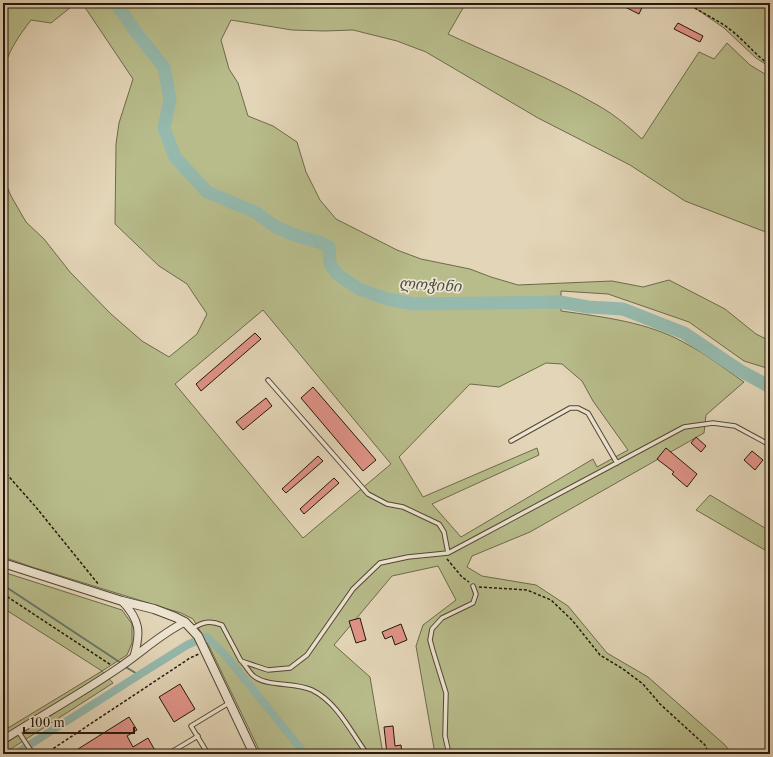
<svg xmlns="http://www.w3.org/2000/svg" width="773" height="757" viewBox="0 0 773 757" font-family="'Libre Caslon Text','Noto Serif Georgian',serif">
  <rect width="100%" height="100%" fill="#e3d5b7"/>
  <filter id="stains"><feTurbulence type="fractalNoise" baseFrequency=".005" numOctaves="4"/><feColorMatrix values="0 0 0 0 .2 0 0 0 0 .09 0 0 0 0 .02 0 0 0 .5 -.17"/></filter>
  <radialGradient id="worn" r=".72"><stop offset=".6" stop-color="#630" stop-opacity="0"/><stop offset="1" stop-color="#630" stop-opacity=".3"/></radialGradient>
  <path fill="#b8bc8b" stroke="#6d6a4b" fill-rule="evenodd" d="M3,3h73l-25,20 -20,-3c-13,17 -24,33 -28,53z
    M82,3h384l-18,31c49,23 105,45 151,72 16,9 30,21 43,33l57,-87 15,7 13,-16 23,22 20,12v155l-7,-1 -78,-30 -55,-36 -92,-47 -112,-66 -29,-11 -44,-11 -28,1 -33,-1 -61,-10 -10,20 8,29 9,14 10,33 25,10 24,16 9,30 14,28 16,19 61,31 24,9 49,10 21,8 27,8 94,-4 31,6 26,-7 56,29 31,25 14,7v28l-26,-8 -55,-39 -81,-28 -47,-3v20c42,6 87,11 124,32 21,11 40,26 59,39l-38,33 -2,18 -174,99 -58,24 -5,11 15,9 54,9 32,21 39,47 41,24 77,68 7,9h-297l-19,-108 7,-21 33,-25 -18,-34 -46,10 -58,69 36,32 13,77h-122l-52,-108 -16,-27 -12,-6 -149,-46 -29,-10v-380l8,19 15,26 18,17 26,33 41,42 31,27 27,16 28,-23 10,-20 -20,-30 -28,-18 -44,-42 1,-80 3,-21 14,-44zM263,310l128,154 -88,74 -128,-154zM546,363l16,1 20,17 11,20 35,49 -31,17 -4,-8 -132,78 -29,-33 107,-49 -2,-7 -114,49 -24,-40 71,-73 29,3z
    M688,3h82v64l-14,-9 -32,-30z
    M710,495l60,36v22l-74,-43z
    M3,572l119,38 10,14v19l-5,12 -25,16 11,12 -110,71v-23l99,-60 -99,-63z"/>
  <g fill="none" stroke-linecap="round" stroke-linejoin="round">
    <path stroke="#67786c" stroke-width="2" d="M3,585l118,78
      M124,666l15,9"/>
    <path stroke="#95b9ad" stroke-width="8" d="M15,754l124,-79 48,-30 18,-8 3,1 18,18 79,98"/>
    <path stroke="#95b9ad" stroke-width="13" d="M116,3l19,28 29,36 6,32 -6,29 11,29 32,35 48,20 21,15 21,9 22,6 10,5 1,17 7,10 22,15 28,10 27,5 146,-2 28,5 35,2 61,24 55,37 31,17"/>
  </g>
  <path fill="#e09387" stroke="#22170b" d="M617,3h27l-5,11z
    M678,23l25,13 -3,6 -26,-13z
    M255,333l6,6 -60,52 -5,-7z
    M313,387l63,73 -13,11 -62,-73z
    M266,398l6,8 -29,24 -7,-8z
    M696,437l10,9 -5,6 -10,-9z
    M666,448l31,26 -10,13 -15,-13 2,-2 -17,-13z
    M752,451l11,9 -8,10 -11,-10z
    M318,456l5,5 -37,32 -4,-4z
    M334,478l5,5 -35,31 -4,-5z
    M360,618l6,22 -10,3 -7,-22z
    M401,624l6,16 -12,5 -3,-9 -7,3 -3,-7z
    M180,684l15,25 -21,13 -15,-25z
    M129,717l8,13 -10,6 6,11 15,-9 9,16h-76l-3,-5z
    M393,726l2,20 6,-1 1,9h-15l-3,-27z"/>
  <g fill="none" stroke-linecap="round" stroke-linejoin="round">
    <defs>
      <path id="service" d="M268,380l100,114 19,10 16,3 36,17 5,8 4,21
        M511,441l59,-33h8l10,5 29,50
        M192,629c10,-7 18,-9 30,-4l19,36 27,9 22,-2 17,-13 46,-66 27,-26 28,-6 40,-4 236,-126 29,-4 22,3 35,19
        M243,663c4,4 7,11 12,14 15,10 40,5 57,13 25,12 39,42 55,64
        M18,731l15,23
        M168,754l30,-18
        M208,754l-17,-28 38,-23
        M449,754l-4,-18 1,-43 -13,-42 -3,-11 2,-11 10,-11 31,-15 3,-9 -3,-8"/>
      <path id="minor" d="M122,601c18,19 19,31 12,55
        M3,740c38,-24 77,-46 114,-71 23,-15 43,-35 68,-47"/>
      <path id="tertiary" d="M3,563l119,38 32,8 21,8 10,5 13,14 56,118"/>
    </defs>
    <use href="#service" stroke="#524636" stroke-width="5.5"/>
    <use href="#minor" stroke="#524636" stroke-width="9"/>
    <use href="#tertiary" stroke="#524636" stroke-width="10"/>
    <path stroke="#22170b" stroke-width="1.5" stroke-dasharray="3 2" stroke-linecap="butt" d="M686,3c18,11 39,20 54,35 11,10 18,19 30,27
      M3,470l32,36 64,79
      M447,559l15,18 7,5
      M479,587l48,3 24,10 21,20 28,35 23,14 20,15 17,20 45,41 4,9
      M3,594l108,71
      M45,754l145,-96 9,-4"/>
    <use href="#service" stroke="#ede4d0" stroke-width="3.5"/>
    <use href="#minor" stroke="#ede4d0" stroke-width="7"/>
    <use href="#tertiary" stroke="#ede4d0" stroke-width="8"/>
  </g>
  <g text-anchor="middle" stroke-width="3.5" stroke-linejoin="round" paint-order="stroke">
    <g font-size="15" font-style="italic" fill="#4a5044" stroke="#ede4d0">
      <text transform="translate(430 285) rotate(3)" y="5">ლოჭინი</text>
    </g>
  </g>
  <rect width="773" height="757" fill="none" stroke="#e3d5b7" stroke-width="16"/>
  <rect x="4" y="4" width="765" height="749" fill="none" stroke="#22170b" stroke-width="2"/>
  <rect x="8" y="8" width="757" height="741" fill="none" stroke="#22170b"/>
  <path d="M24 727v6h110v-6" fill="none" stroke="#22170b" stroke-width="2"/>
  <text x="30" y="727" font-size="12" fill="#22170b" stroke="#ede4d0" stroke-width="3" paint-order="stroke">100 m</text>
  <rect width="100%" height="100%" filter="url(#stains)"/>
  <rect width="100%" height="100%" fill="url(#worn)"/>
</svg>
